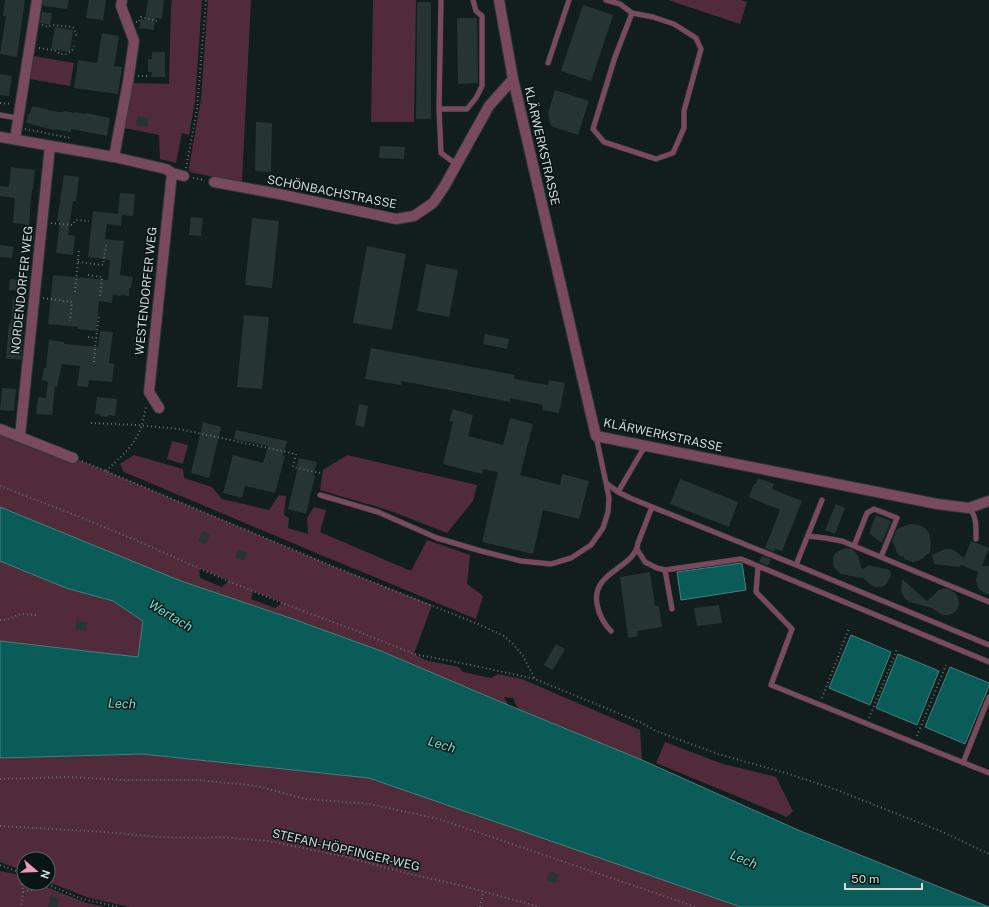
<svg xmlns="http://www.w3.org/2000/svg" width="989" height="907" viewBox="0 0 989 907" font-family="'Public Sans',sans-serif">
  <rect width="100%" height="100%" fill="#111e1d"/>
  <path fill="#512b39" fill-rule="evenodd" d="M172,0h30l-7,101 -6,34 -7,-2 -6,30 -16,-4 -1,-24 -35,-7 7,-45 38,1 2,-78z
    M208,0h43l-9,182 -48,-9 -4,-1 -1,-5 12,-68z
    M373,0h43l-2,122h-43z
    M668,0h73l6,2 -7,22z
    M33,56l41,7 -4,23 -40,-7z
    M0,429l106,42 226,95 100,39 -18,49 11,6 34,7 4,5 28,6 7,-4 24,5 118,51 2,30 -124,-51 -5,-11 -9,-1 4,8 -127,-54 -88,-32 -112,-38 -181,-74zM199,568l29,12v1l-6,6 -22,-9zM253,591l29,11v1l-7,5 -24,-9z
    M172,441l16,4 -5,19 -16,-5z
    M134,455l49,14 1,9 28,9 10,12 47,11 10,-15 7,1 -2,19 5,3 -1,10 20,6 -1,-16 7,-11 12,3 -6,22 91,39 16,-31 43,15 -3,29 16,12 -7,23 -167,-69 -185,-78 -4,-8z
    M347,455l130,30 -4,16 -26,32 -56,-22 -71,-21 3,-20z
    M0,561l66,27 47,13 30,20 -5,36 -138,-16z
    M665,742l58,22 53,13 17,34 -6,6 -131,-54z
    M142,754l227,24 372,129h-611l-41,-9 -41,-16v-23h-24v12l-24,-9v-104z
    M0,871l15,3 9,4v5h12l51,20 19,4h-106z"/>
  <path fill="#095c57" stroke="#45827e" d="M0,507l181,74 112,38 88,32 127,54 134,55 156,70 191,77h-248l-372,-129 -227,-24 -142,4v-117l138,16 5,-36 -30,-20 -47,-13 -66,-27z
    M742,563l4,27 -65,10 -4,-28z
    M851,635l40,17 -21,53 -41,-17z
    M898,654l41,17 -22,54 -41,-17z
    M950,667l39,16v3l-24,58 -40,-17z"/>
  <path fill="#263432" d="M5,0h20l-8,57 -17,-3 6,-38h-3z
    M43,0h26l-2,9 -24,-3z
    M89,0h17l-3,20 -17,-2z
    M148,0h16l-2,19 -7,-1 -1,12 -15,-2 2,-9 4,1z
    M417,2h14v117h-15z
    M583,5l30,10 -22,66 -30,-10z
    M42,12l10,1 -2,12 -10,-2z
    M457,18h20l1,65 -20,1z
    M55,27l18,3 -3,22 -19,-3z
    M102,33l17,3 -5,30 8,1 -4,27 -44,-6 4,-28 19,3z
    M152,52h13v25h-14l1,-5h-4v-13h4z
    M0,74l12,2 -3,20 -9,-1z
    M555,90l34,11 -11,34 -27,-9 -3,-13z
    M32,106l26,6h5l1,-1 11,2v-1l11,2v-1l24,5 -3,18 -36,-7v3l-17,-3v1l-28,-7 2,-9h2z
    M138,116l11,2 -2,9 -11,-2z
    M256,122l16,1 -1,49 -16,-1z
    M380,146l25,1 -1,12 -25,-1z
    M11,167l24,3 -2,19h-1l-3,36 -16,-2 2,-25 -15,-2v-10l9,1z
    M64,175l15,2 -3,24h-3l-5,34 7,1 -2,19 -17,-2 4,-32h-3z
    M120,193l15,1 -2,22 -11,-1 -1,11 -14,-2 -2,15 19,2 -4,34 13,2 -2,11h-2v8l-8,-1v1l-8,-1 -1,8 -13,-2 -3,30 -18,-2v-2l-30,-3 5,-49 55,5 2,-20 -22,-3 5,-46 25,3z
    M191,217l12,1 -2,18 -12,-1z
    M252,218l27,3 -7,67 -27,-3z
    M0,245l14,2 -2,11 -12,-1z
    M367,246l39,8 -14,76 -39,-7z
    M426,264l32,6 -9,47 -32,-6z
    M10,279l11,1 -2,11 -10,-1z
    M13,299l13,2 -5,59 -15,-2 3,-34 2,1z
    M244,315l25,2 -7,72 -25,-2z
    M100,331l13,1 -4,31 5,1 -2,18 -23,-2 -1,7 -11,-1 3,-20 -18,-2 -5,23h-2l-3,28 -16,-1 2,-17 8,1 2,-16 -6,-2 2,-12h2l3,-28 15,2v2l34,3z
    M485,334l24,5 -2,10 -24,-5z
    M371,348l144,27 -1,4 34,6 1,-5 16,3 -6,30 -17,-3 1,-5 -33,-7v4l-108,-21 -1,4 -36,-6z
    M2,388l14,1 -2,22 -14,-1z
    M97,397l20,2 -2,17 -7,-1v2l-8,-1v-2h-5z
    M359,404l9,2 -4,21 -9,-2z
    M453,409l20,6 -5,21 35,9 7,-27 23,6 -13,51 40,10 2,-11 27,7 -10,38 -36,-9 -10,44 -51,-12 16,-70 -15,-3 -1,5 -39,-10 10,-42 -4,-1z
    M203,422l18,5 -3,13 -9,38 -18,-5z
    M236,430l51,11 -4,14 2,1 -10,37 -30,-7 -3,12 -19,-5 10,-38 30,8 5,-17 -34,-7z
    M299,458l18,4 -4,13 2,1 -9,38 -18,-5 10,-43h-1z
    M758,478l16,6 -2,5 30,12 -20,50 -7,-2 -1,3 -9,-4 15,-38 -31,-13 5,-13h2z
    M680,479l58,23 -9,25 -59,-23z
    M836,504l9,4 -10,26 -10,-4z
    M876,515l15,6 -9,22 -13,-10z
    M912,524l10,2 4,3 3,4 2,10 -1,9 -8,7 -9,3 -9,-3v-5l-1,3 -5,-2 -6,-14 5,-12 10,-4z
    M203,531l7,3 -4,10 -8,-2z
    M971,541l18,7 -7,18h7v29l-6,-3 -4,-3 -2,-4 -1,-5 2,-8 -17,-7 -1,2 -26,-3 -2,-9 13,-6h4l5,1 10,8z
    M847,548l5,1 3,3 3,4 4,14 6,-5 22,5 1,5 -4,8 -3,3 -4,1h-5l-4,-2 -9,-8 -1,1 -20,-4 -4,-3 -3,-4 -1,-4v-5l2,-4 3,-3 5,-2z
    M238,549l9,4 -3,8 -9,-4z
    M762,556l9,3 -3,7 -9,-4z
    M650,572l5,34h4l3,21 -25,4 1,5 -10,2 -8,-61z
    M902,579l25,22 12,-11 7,-2 8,4 2,2 2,4 1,4 -1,5 -2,4 -4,3 -4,1h-5l-4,-2 -7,-5 -23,-6 -4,-3 -4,-8z
    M719,605l3,18 -25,3 -3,-18z
    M77,620l10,3 -1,8 -11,-2z
    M556,644l9,5 -12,21 -9,-5z
    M550,871l9,4 -4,9 -9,-4z
    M51,896l9,3 -3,8h-9z"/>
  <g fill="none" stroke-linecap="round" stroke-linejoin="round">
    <defs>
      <path id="lane" d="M441,0l-2,109 2,44 15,11
        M606,0l14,4 12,9 21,4 21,7 22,14 5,11 -17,62v17l-11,25 -17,6 -52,-17 -11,-13 22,-72 17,-44
        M548,63l21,-63
        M439,109h28l9,-11 6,-12v-70l-6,-5 -3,-11
        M0,115l18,3
        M606,483l12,9 12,6 166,67 193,80
        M618,492l27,-46
        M320,495l58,17 59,26 44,13 40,10 30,3 20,-6 20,-13 12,-17 5,-16 1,-14 -3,-15 -10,-47
        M969,508c8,8 7,20 7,31
        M808,536l17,2 17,3 147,61
        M854,546l13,-33 7,-4 23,9 -16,39
        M637,549l8,13 12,6 8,2 7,39
        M796,565l26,-65
        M758,567l-2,25 36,37 -21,56 218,88
        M665,570l76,-11 248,103
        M611,631c-8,-8 -12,-16 -14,-27 -6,-33 38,-35 41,-61l14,-36
        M963,763l26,-66"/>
      <path id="street" d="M499,0l14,79 67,289 16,68 341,68 32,4 20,-7
        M0,137l114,20 52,12 6,4 12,3
        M15,139l22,-139
        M114,157l14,-75 6,-41 -13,-35 1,-6
        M214,182l65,12 117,25 18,-3 19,-13 11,-16 45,-81 24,-27
        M159,408l-10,-16 23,-219
        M0,429l73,29
        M20,436l30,-290"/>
    </defs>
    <use href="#lane" stroke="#2c3837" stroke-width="6"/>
    <use href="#street" stroke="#2c3837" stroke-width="12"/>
    <path stroke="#667170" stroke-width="2" stroke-dasharray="1 3" stroke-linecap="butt" d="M136,22h3l2,-5 16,4
      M42,25l6,2 4,-2 21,2 3,6v5
      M39,48l18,3 3,3h6l6,-3 2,-5
      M138,76h11
      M0,103l11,1
      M25,129l45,9
      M186,168l11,-59 9,-109
      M193,178l12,2
      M51,223l21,2 4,-5 13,1
      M78,262l25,3 3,-20
      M88,275l14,2 -2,19
      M75,292l4,-43
      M43,298l29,4 -2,19
      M88,337l8,1 3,-22
      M94,362l2,-24
      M91,423l46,2 42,4 117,25 -3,13 27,6
      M82,461l250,105 146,58 26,12 10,9 9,11 12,23
      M106,471c24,-23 35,-31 40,-65
      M0,486l75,29 65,27 88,39 54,22 75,28 57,23 57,11 64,14 107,44 14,8 62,23 68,19 51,17 108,43 44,21
      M0,620h5l16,-6 16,1
      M822,698l27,-70
      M869,718l28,-69
      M917,736l29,-71
      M0,779l68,-2 58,3h73l58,6 49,13 64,5 69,15 257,88
      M0,826l105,6 54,5 43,1 17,-1 50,4 73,15 60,16 61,14 77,21
      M0,865l24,9
      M20,872l3,20 -2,15
      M44,883l38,16 37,8
      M23,892l26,-6
      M480,907l3,-15"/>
    <use href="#lane" stroke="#794a5b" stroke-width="5"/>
    <use href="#street" stroke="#794a5b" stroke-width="10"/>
  </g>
  <g text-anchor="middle" stroke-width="3" stroke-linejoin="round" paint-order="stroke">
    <g font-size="12" fill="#d2dbd9" stroke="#081513">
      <text transform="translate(542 146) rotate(77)" y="4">KLÄRWERKSTRASSE</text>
      <text transform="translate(332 192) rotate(11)" y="4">SCHÖNBACHSTRASSE</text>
      <text transform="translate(22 290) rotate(-84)" y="4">NORDENDORFER WEG</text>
      <text transform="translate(146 291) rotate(-84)" y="4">WESTENDORFER WEG</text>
      <text transform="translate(663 435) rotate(12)" y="4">KLÄRWERKSTRASSE</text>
      <text transform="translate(346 850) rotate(13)" y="4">STEFAN-HÖPFINGER-WEG</text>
    </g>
    <g font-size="13" font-style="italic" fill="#61ebdf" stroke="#081513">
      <text transform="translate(171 615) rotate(31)" y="5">Wertach</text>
      <text transform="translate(122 703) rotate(2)" y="5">Lech</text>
      <text transform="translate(442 744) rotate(17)" y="5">Lech</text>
      <text transform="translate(744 859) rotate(23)" y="5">Lech</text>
    </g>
  </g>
  <g transform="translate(36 871) rotate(109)"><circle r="19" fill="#081513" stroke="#596462"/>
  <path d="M0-3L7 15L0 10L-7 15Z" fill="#ef9ab8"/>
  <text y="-6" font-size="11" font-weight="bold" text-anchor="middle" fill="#d2dbd9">N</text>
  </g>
  <path d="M845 883v6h77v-6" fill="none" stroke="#d2dbd9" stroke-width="2"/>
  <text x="851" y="883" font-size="12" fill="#d2dbd9" stroke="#081513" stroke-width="3" paint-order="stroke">50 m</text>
</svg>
